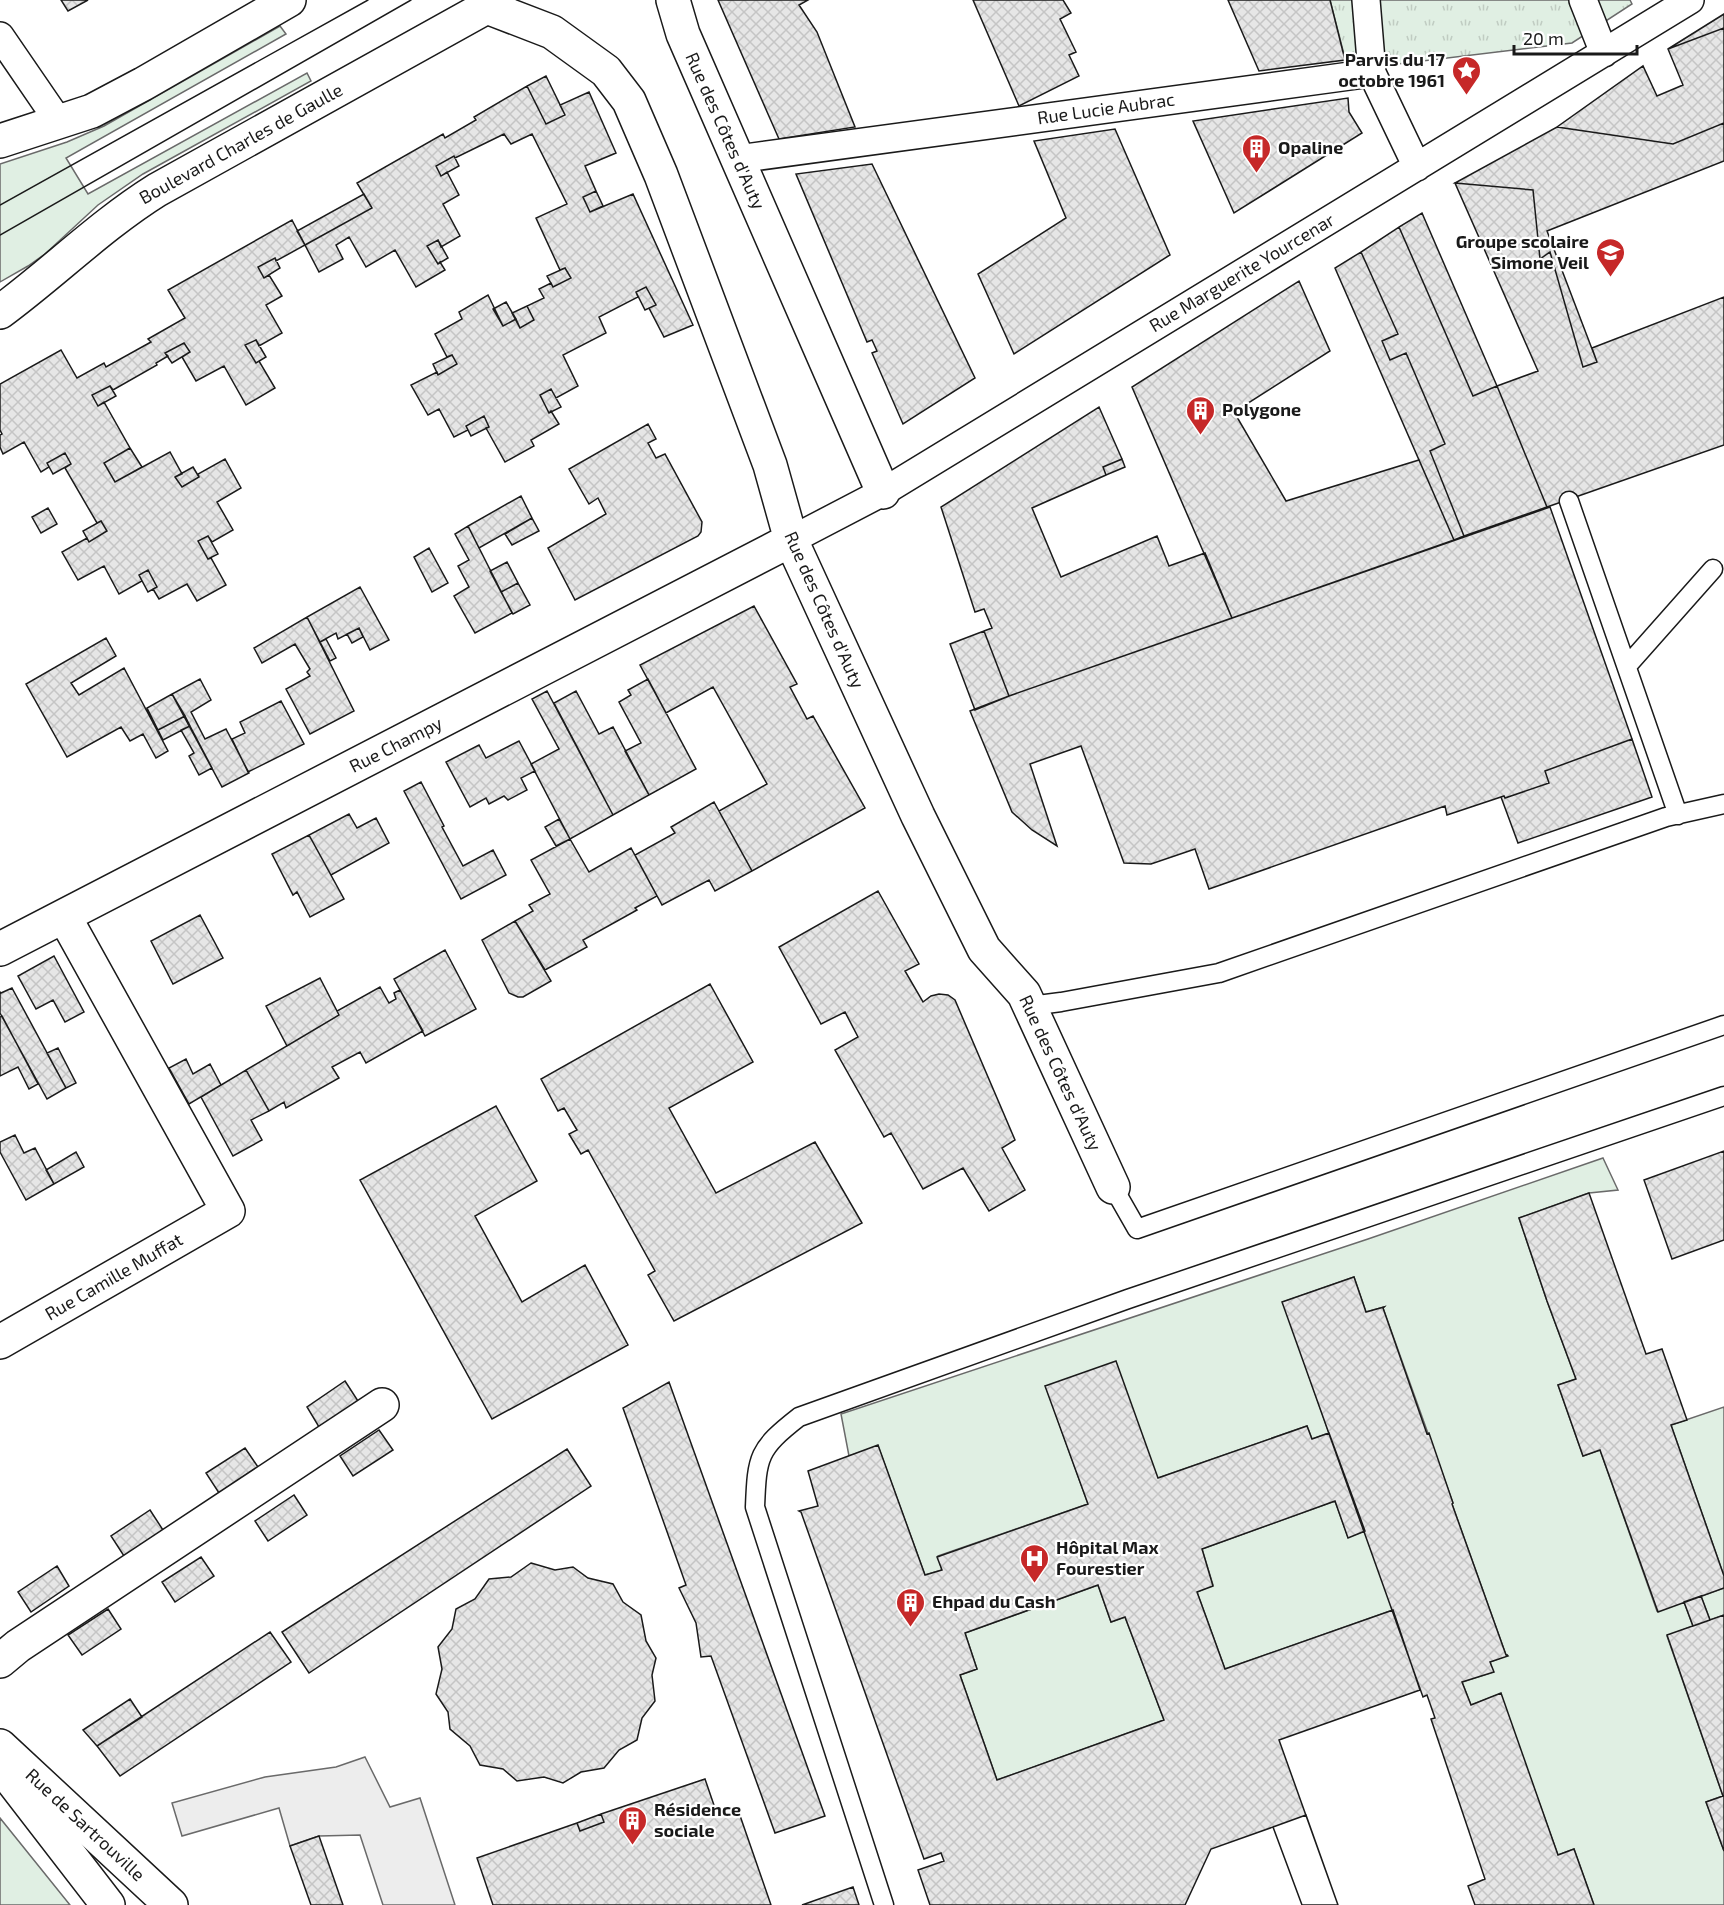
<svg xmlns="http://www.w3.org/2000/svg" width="1724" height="1905" viewBox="0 0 1724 1905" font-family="'Exo 2',sans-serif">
  <defs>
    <pattern id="park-tufts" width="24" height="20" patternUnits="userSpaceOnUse" patternTransform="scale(1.5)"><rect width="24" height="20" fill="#e0efe3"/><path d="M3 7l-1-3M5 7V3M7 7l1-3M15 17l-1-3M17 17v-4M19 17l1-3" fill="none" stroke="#c0ccc2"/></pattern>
    <pattern id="building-cross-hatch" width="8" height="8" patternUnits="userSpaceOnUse" patternTransform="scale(1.5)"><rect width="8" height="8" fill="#e6e6e6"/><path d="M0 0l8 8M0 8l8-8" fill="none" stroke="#c5c5c5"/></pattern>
  </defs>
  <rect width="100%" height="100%" fill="#fff"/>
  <path fill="#e0efe3" stroke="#6a6a6a" stroke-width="1.5" d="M280,26l6,8 -220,124 22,36 219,-121 4,8 -168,93 -45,31 -53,49 -17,12 -28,16v-118l67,-22 37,-16z
    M1603,1158l15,32 -29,3 -70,25 28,83 29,78 -18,6 25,71 17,-6 57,161 27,-9 9,24 -26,10 56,160 -17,6 18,49v54h-130l-20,-56 -16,6 -58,-161 -29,11 -9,-23 31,-10 -3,-10 18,-7h-2l-54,-151 1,-1 -70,-195 1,-1 -18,5 -12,-35 -71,25 46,131 -17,6 -5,-13 -149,52 -112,-91 42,117 -150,52 4,14 -17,5 -47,-129 -29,10 -8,-42 527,-175z
    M1724,1407v169l-53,-151z
    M1335,1501l13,36 17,-6 28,79 -168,59 -28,-77 16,-7 -11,-36z
    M1098,1585l13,37 14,-5 39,103 -167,60 -37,-105 17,-6 -12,-36z
    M1724,1588v27l-14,5 -9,-24z
    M0,1818l70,87h-70z"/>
  <path fill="url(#park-tufts)" stroke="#6a6a6a" stroke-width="1.5" d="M1330,0h300l2,4 -60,39 -224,27z"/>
  <path fill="#ededed" stroke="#6a6a6a" stroke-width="1.5" d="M365,1757l25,50 30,-9 35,107h-72l-23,-70 -41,1 -29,10 -11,-38 -97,28 -10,-33 93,-26 71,-10z"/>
  <path fill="url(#building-cross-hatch)" stroke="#1a1a1a" stroke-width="1.5" fill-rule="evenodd" d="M61,0h27l-20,11z
    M718,0h90l-9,5 18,27 38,95 -76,12z
    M973,0h90l8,13 -11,6 16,33 -7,3 10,21 -60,30z
    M1228,0h102l15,60 -86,11z
    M1724,14v14l-56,21z
    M1724,28v95l-51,21 -116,-17 86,-61 14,30 26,-11 -15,-36z
    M546,76l19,39 -19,9 -19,-38z
    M527,86l19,38 19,-9 -5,-10 29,-13 27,61 -31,13 11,25 -13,6 7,15 43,-18 60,131 -29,12 -15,-29 7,-3 -10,-18 -10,5 2,5 -39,20 7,16 -43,22 15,31 -22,12 -5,-9 -11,6 9,18 2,-2 8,13 -28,16 3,6 -29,16 -19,-34 3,-1 -5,-11 -18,10 2,4 -14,7 -15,-28 -11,6 -17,-30 26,-13 1,3 19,-11 -5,-9 -5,2 -12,-23 27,-15 -3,-7 29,-17 15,31 13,-7 4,9 14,-8 -7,-14 17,-8 -5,-9 12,-6 2,4 18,-9 -6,-10 -5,2 -24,-52 31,-14 -35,-70 -21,10 -7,-10 -49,24 -1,-2 -18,10 5,10 6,-4 12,23 -16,9 17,32 -19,11 -3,-7 -11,6 11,18 2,-2 5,8 -29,17 -21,-37 -29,17 -17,-30 -13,8 7,14 -24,13 -14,-27 67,-37 -15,-25 86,-49 2,4 31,-18 -2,-3z
    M1348,98l1,14 13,21 -128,80 -41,-92z
    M1724,123v38l-177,70 50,131 -14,5 -33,-115 -10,7 -7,-69 -78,-7 102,-56 116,17z
    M1115,129l55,126 -156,99 -36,-80 88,-56 -32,-77z
    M454,156l5,10 -18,10 -5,-10z
    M872,164l103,214 -72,46 -31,-71 5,-2 -5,-11 -5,2 -71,-168z
    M1455,183l78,7 7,69 10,-7 33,115 14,-5 -5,-14 132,-51v148l-177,62 -50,-121 41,-15z
    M596,191l7,15 -13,6 -7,-15z
    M364,194l8,14 -67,37 -8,-14z
    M1422,213l75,173 -24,10 -74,-169z
    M292,220l13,25 -29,16 -1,-3 -17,9 6,11 5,-3 13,21 -16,9 16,28 -23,13 -3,-6 -11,5 11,18 3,-2 16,27 -29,17 -22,-39 -28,15 -14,-24 8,-5 -6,-9 -19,10 3,3 -12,7 1,2 -44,25 -3,-4 -18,9 6,11 6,-4 26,46 -26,15 11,19 55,-30 12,22 -7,3 7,10 17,-10 -1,-3 27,-15 16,29 -24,14 16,28 -21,12 -4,-6 -10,5 10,18 3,-1 15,27 -29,16 -10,-17 -28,15 -6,-10 4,-2 -9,-17 -9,5 3,6 -23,13 -15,-28 -26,14 -16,-28 25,-14 2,4 18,-11 -6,-10 -4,2 -32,-55 6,-4 -6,-11 -18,10 2,4 -8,5 -17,-30 -21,12 -3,-7v-12l2,-1 -2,-4v-46l61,-34 16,28 27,-15 2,4 45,-25 -3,-3 37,-21 -17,-28z
    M1399,227l74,169 24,-10 50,121 -83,29 -34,-85 15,-7 -39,-91 -16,7 -8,-19 16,-7 -37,-82z
    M438,240l10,18 -10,6 -11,-18z
    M1361,252l37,82 -16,7 8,19 16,-7 39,91 -15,7 34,85 -10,4 -119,-272z
    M275,258l5,10 -16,10 -6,-11z
    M565,268l6,10 -18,9 -6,-11z
    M1299,281l31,70 -96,61 52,89 133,-41 35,80 -222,78 -100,-231z
    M646,287l10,18 -11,5 -9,-18z
    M506,302l10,17 -13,7 -10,-17z
    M527,306l7,14 -14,8 -8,-15z
    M256,340l10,17 -10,6 -11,-18z
    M184,343l6,9 -18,11 -7,-10z
    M452,355l5,9 -19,11 -5,-11z
    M110,386l6,10 -18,10 -6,-11z
    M551,389l10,18 -12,6 -9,-18z
    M1099,407l23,52 -19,8 3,8 -74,33 29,69 96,-41 12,30 36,-13 27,65 -223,78 -25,-65 8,-3 -8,-19 -9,3 -34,-105z
    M484,416l5,11 -18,9 -5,-10z
    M648,424l8,15 -8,4 8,15 9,-4 37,68 -1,10 -3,4 -123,64 -27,-52 58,-34 -8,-16 -9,6 -20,-35z
    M130,448l12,19 -27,15 -11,-19z
    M65,453l6,11 -18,10 -6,-11z
    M1122,459l3,8 -19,8 -3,-8z
    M193,467l6,10 -17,10 -7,-10z
    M521,496l11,22 -53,30 -11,-22z
    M1550,507l82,232 -87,32 4,12 -44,15 -1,-2 -57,19 -2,-9 -236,83 -14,-40 -44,15 -27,-1 -43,-117 -51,18 27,82 -25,-16 -20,-18 -42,-101 39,-15z
    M48,508l9,16 -16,9 -9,-16z
    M532,518l7,13 -27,14 -7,-11z
    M101,521l6,10 -18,11 -6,-11z
    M468,526l44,87 -37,20 -21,-37 15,-9 -11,-21 11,-6 -14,-26z
    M208,536l10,18 -10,5 -10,-18z
    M429,548l19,35 -16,9 -18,-35z
    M507,562l11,21 -17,9 -11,-21z
    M148,570l9,17 -9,5 -9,-17z
    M518,583l12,22 -17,9 -12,-22z
    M360,587l29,53 -19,10 -11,-22 -21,11 -2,-6 -16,9 -13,-25z
    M754,606l43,78 -7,3 17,32 6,-3 52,92 -113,63 -33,-60 48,-27 -54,-97 -47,26 -26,-48z
    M307,617l47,94 -44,23 -24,-45 24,-13 -3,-4 3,-3 -15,-25 -33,19 -8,-15z
    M359,628l4,9 -11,6 -5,-9z
    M984,631l25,65 -34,14 -25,-66z
    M106,638l10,18 -45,27 8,12 45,-27 44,83 -12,7 -13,-24 -13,7 -9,-14 -54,30 -41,-73z
    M326,639l10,19 -6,3 -10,-19z
    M200,679l11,21 -20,12 14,27 21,-10 23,44 -27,14 -50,-93z
    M648,679l48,90 -47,26 -24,-44 16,-8 -22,-41 12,-7 -3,-5z
    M547,691l66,124 -43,24 -39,-75 28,-15 -27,-50z
    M576,691l23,43 14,-7 36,68 -36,20 -59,-112z
    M172,694l13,22 -27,14 -11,-22z
    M281,701l23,43 -56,28 -16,-33 13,-6 -5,-11z
    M185,716l5,10 -27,14 -5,-10z
    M190,726l22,42 -13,7 -10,-19 5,-3 -13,-23z
    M1632,739l20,58 -134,46 -17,-46 3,-1 1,2 44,-15 -4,-12z
    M519,741l16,30 -14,7 6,12 -19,10 -4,-4 -15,8 -3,-6 -16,9 -24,-45 33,-17 7,13z
    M421,782l23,44 -2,1 21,39 30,-16 13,25 -45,24 -57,-108z
    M714,802l38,69 -37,20 -6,-11 -47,25 -27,-50 40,-22 -4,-6z
    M349,814l8,14 19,-10 13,25 -58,32 -22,-40z
    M559,819l11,20 -14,7 -11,-19z
    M309,835l35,64 -34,18 -13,-25 -4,3 -21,-41z
    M570,839l19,33 42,-24 26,48 -22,12 2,2 -54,30 4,7 -42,23 -30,-49 18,-10 -4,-6 21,-11 -19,-34z
    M878,891l41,73 -14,7 18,31 8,-6 8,-2 9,1 7,5 60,140 -13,8 23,42 -36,21 -26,-43 -40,21 -32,-56 -7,4 -49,-87 23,-13 -13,-25 -24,12 -42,-77z
    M200,915l23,43 -50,26 -22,-43z
    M515,921l36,60 -28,16h-5l-9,-4 -27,-53z
    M445,950l31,59 -51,27 -31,-57z
    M54,956l30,56 -19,10 -12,-22 -17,9 -18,-33z
    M320,978l19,37 -52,31 -21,-40z
    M710,984l43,78 -84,46 47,85 99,-51 47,81 -188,98 -26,-46 7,-4 -67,-121 -7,4 -12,-20 8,-4 -13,-22 -6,3 -17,-32z
    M380,987l9,16 7,-4 -2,-6 6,-3 23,41 -57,32 -6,-11 -28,15 7,11 -53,30 -2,-6 -15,9 -23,-41 93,-55 -2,-4z
    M12,988l54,100 -19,11 -47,-86v-21l1,1z
    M2,1016l36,68 -9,5 -11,-22 -18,9v-59z
    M58,1048l18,35 -10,5 -19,-35z
    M186,1059l7,15 17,-10 11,21 -32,19 -20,-36z
    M246,1070l23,41 -18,9 11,20 -29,16 -32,-59z
    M496,1106l41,75 -62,35 47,86 63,-37 43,80 -136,74 -132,-239z
    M15,1135l9,18 11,-5 19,36 -28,16 -26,-48v-10z
    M1724,1151v89l-52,19 -28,-79z
    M76,1152l8,15 -30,17 -8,-14z
    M1589,1193l57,161 16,-5 25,71 -16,5 53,151v12l-66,24 -58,-162 -17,6 -25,-71 18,-6 -29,-78 -28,-83z
    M1354,1277l12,35 18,-5 -1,1 44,126 2,-1 24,70 -1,1 54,151h1l1,1 -18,6 4,10 -32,10 9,23 30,-12 57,162 16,-6 20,56h-119l-7,-19 17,-7 -54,-160 4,-1 -8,-23 -4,2 -141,-395z
    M1116,1361l42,117 149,-52 5,13 17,-6 36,98 -17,7 -13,-37 -133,48 11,37 -16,6 28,77 168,-59 27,80 -141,50 59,165h-36l-29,-78 -62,22 -26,56h-255l-12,-35 26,-9 -3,-8 -17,6 -123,-347 -2,-1 19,-5 -10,-35 70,-26 47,130 17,-5 -5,-13 151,-53 -43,-118zM1098,1585l13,37 14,-5 39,103 -167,60 -37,-105 17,-6 -12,-36z
    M345,1381l13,20 -39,26 -12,-20z
    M669,1382l156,434 -50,17 -64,-177 -10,1 -5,-34 -17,-35 7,-3 -63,-177z
    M379,1430l14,20 -40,26 -13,-20z
    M245,1448l13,19 -39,26 -13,-20z
    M567,1449l24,37 -282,187 -27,-41z
    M294,1495l13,20 -39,26 -13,-20z
    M150,1510l13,20 -39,26 -13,-20z
    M201,1557l13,19 -39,26 -13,-20z
    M531,1563l24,7 18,-3 15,11 25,6 10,18 18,13 5,26 10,17 -4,17 3,26 -13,17 -5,22 -18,10 -15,18 -23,4 -18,11 -19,-6 -27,4 -14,-12 -23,-4 -10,-19 -20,-17 -2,-17 -12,-18 6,-25 -4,-22 14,-18 4,-20 19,-10 14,-20 22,-2z
    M57,1566l12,20 -38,26 -13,-20z
    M1701,1596l9,24 -17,6 -9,-24z
    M108,1609l13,20 -39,26 -14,-20z
    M1724,1615v236l-18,-49 17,-6 -56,-161z
    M270,1632l21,30 -171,114 -23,-30z
    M130,1699l12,18 -45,29 -14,-16z
    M705,1779l12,35 20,-7 34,98h-278l-16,-47 100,-35 3,8 24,-9 -3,-8z
    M601,1814l3,8 -24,9 -3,-8z
    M1306,1815l32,90h-36l-29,-78z
    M319,1836l24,69h-32l-21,-59z
    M853,1887l6,18h-57z"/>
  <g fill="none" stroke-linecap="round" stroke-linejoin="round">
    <defs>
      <path id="service" d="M1569,501l109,314
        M1627,666l86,-97
        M1030,1006l31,-4 158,-29 447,-156 58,-13
        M1113,1187l24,42 587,-204
        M884,1905l-129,-398c2,-51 3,-58 44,-90l329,-118 596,-203"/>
      <path id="pedestrian" d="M1366,0l6,73
        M1583,0l21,53
        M0,36l59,86
        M738,159l634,-86 45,94
        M791,540l92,-48 807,-492"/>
      <path id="minor" d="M673,0l10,34 200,458
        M487,7l65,25 54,39 23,30 32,74 109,290 21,75 127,276 66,133 40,45 89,193
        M0,949l791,-409
        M0,1342l228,-131 -164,-295
        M0,1661l18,-15 364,-241"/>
      <path id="secondary" d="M0,1746l171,159"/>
      <path id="primary" d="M0,141l92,-30 51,-27 146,-84
        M0,312c53,-39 101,-87 157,-122l342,-190"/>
      <path id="motorway" d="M0,1765l108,140"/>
    </defs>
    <use href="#service" stroke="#1a1a1a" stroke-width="21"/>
    <use href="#pedestrian" stroke="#1a1a1a" stroke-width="30"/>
    <use href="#minor" stroke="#1a1a1a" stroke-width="36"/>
    <use href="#secondary" stroke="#1a1a1a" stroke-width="36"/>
    <use href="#primary" stroke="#1a1a1a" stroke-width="36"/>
    <use href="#motorway" stroke="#1a1a1a" stroke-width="36"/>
    <use href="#service" stroke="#fff" stroke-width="18"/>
    <use href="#pedestrian" stroke="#fff" stroke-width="27"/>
    <use href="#minor" stroke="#fff" stroke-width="33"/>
    <use href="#secondary" stroke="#fff" stroke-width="33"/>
    <use href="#primary" stroke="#fff" stroke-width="33"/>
    <use href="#motorway" stroke="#fff" stroke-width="33"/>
    <path stroke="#1a1a1a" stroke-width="1.5" d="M0,205l368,-205
      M0,235l411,-235"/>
  </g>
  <defs>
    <symbol id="sight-pin" viewBox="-11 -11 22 30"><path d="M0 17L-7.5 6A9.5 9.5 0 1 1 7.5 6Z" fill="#c62828" stroke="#fff"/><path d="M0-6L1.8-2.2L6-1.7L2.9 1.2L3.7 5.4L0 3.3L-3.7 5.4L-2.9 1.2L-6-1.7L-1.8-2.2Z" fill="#fff"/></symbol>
    <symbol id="building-pin" viewBox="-11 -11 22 30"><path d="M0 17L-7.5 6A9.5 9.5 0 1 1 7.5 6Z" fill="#c62828" stroke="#fff"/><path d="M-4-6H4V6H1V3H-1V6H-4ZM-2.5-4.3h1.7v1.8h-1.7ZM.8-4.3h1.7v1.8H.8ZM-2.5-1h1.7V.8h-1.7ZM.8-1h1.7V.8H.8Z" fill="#fff"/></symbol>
    <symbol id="school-pin" viewBox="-11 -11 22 30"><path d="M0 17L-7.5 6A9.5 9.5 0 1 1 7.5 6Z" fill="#c62828" stroke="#fff"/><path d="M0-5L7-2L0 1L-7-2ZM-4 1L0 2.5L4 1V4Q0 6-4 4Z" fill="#fff"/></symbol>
    <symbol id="hospital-pin" viewBox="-11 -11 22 30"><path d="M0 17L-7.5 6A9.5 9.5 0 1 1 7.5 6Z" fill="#c62828" stroke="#fff"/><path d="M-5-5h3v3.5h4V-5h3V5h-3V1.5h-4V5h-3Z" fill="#fff"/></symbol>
  </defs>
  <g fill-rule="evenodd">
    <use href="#sight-pin" x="1450" y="54" width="33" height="45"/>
    <use href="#building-pin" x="1240" y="132" width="33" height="45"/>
    <use href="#school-pin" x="1594" y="236" width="33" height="45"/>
    <use href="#building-pin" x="1184" y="394" width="33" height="45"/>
    <use href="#hospital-pin" x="1018" y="1542" width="33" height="45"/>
    <use href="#building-pin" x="894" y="1586" width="33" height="45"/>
    <use href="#building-pin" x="616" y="1804" width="33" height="45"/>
  </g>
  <g text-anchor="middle" stroke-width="4.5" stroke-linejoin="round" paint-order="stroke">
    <g font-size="18" font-weight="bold" fill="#1a1a1a" stroke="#fff" text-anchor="start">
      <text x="1445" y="66" text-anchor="end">Parvis du 17<tspan x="1445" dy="21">octobre 1961</tspan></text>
      <text x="1278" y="154">Opaline</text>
      <text x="1589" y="248" text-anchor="end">Groupe scolaire<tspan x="1589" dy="21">Simone Veil</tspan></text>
      <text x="1222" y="416">Polygone</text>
      <text x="1056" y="1554">Hôpital Max<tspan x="1056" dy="21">Fourestier</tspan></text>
      <text x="932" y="1608">Ehpad du Cash</text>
      <text x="654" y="1816">Résidence<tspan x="654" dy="21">sociale</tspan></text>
    </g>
    <g font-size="18" fill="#1a1a1a" stroke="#fff">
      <text transform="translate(1106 109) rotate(-8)" y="6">Rue Lucie Aubrac</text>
      <text transform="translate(725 131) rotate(66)" y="6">Rue des Côtes d'Auty</text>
      <text transform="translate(241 144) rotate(-29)" y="6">Boulevard Charles de Gaulle</text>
      <text transform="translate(1242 273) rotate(-31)" y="6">Rue Marguerite Yourcenar</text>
      <text transform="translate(824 610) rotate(66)" y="6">Rue des Côtes d'Auty</text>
      <text transform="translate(396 745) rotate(-27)" y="6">Rue Champy</text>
      <text transform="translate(1060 1073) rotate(65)" y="6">Rue des Côtes d'Auty</text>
      <text transform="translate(114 1277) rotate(-30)" y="6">Rue Camille Muffat</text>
      <text transform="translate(85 1825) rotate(43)" y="6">Rue de Sartrouville</text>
    </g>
  </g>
  <path d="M1514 45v9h123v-9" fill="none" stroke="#1a1a1a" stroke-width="3"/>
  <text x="1523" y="45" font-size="18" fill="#1a1a1a" stroke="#ffffff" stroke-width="4.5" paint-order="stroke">20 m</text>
</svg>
